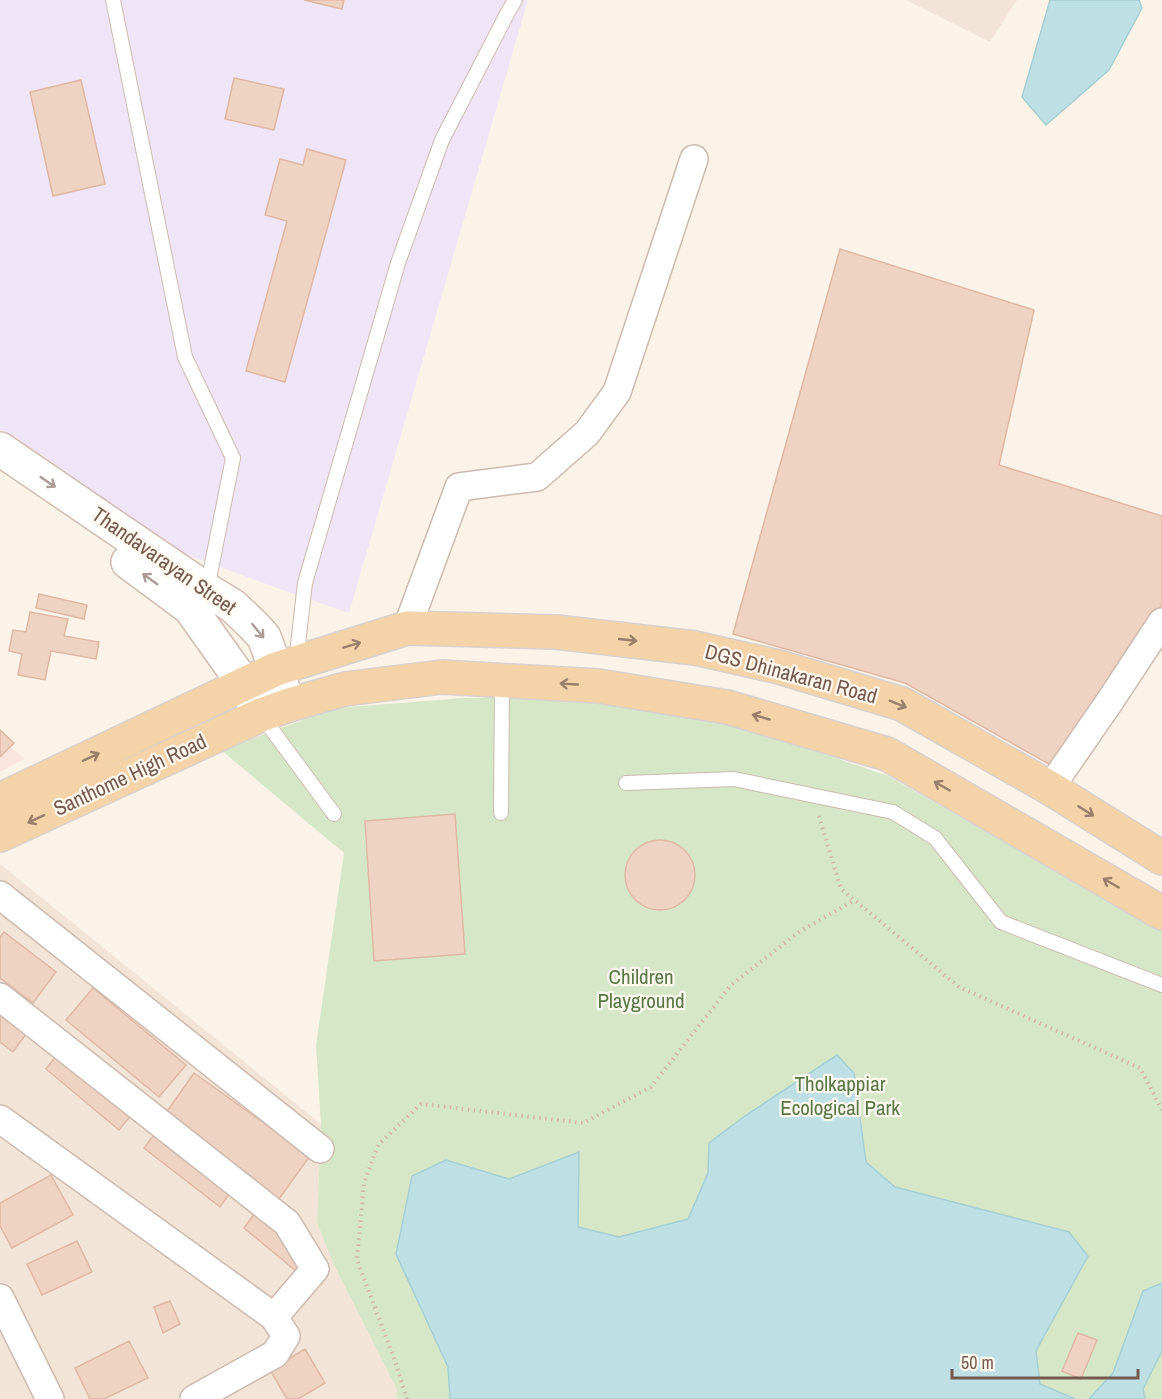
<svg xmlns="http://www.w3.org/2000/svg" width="1162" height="1399" viewBox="0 0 1162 1399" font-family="'Archivo Narrow',sans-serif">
  <rect width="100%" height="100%" fill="#fbf3e8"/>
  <path fill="#f2e4d7" d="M906,0h111l-27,42z
    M0,864l321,260 -4,99 17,42 63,125v9h-397z"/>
  <path fill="#fae4dd" d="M0,738l24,21 -24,13z"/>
  <path fill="#f0e5f7" d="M0,0h528l-179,613 -75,-26 -100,-37 -174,-120z"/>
  <path fill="#d6e7c8" d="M584,697l151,26 153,53 274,155v468h-765v-9l-63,-125 -17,-42 4,-98 -5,-80 28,-192 -123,-103 115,-42 128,-10z"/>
  <path fill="#bedfe3" stroke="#a5cfd4" stroke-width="1.5" d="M1050,0h89l3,8 -33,62 -63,55 -24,-28z
    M837,1055l17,18 12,89 29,25 174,45 19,24 -52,95 4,33 35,15h-625l-2,-32 -52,-113 16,-78 34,-16 63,19 70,-27 -1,75 41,10 69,-18 20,-46 1,-30 33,-25z
    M1162,1283v68l-19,38 2,10h-56l24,-26 30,-82z"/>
  <path fill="#eed2c2" stroke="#dfb8a4" stroke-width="1.5" d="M304,0h40l-2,9z
    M234,78l50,11 -10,41 -49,-11z
    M81,80l24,104 -52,12 -23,-104z
    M307,149l39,11 -61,222 -39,-11 41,-150 -22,-6 15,-56 23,6z
    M840,249l194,61 -35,155 163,51v88l-108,163 -149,-84 -172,-49z
    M39,594l48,11 -3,14 -48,-11z
    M30,612l38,7 -4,17 35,6 -3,17 -45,-8 -6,29 -27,-5 4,-21 -13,-3 4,-21 13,2z
    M0,730l14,13 -14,14z
    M455,814l10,140 -91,7 -9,-140z
    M625 875a35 35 0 1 1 70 0a35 35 0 1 1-70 0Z
    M4,932l52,40 -23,31 -33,-25v-41z
    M93,988l93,77 -27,32 -93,-77z
    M0,1004l29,26 -16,22 -13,-10z
    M60,1051l73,62 -14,17 -73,-61z
    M194,1073l116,83 -31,43 -116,-82z
    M159,1128l72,63 -11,16 -76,-59z
    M51,1175l22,40 -61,33 -12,-22v-23z
    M257,1210l47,49 -8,12 -52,-43z
    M77,1241l15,31 -50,23 -15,-31z
    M170,1301l10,23 -17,9 -9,-26z
    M1078,1333l19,7 -16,39 -19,-8z
    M129,1341l19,37 -44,21h-14l-15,-31z
    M305,1349l20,34 -27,16h-11l-17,-29z"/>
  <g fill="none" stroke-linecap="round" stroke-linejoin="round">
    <defs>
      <path id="lane" d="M113,0l72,357 48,101 -26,131
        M296,662l9,-79 93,-320 44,-123 66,-128 7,-12
        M261,715l73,99
        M626,783l108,-4 159,33 42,26 66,84 161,63
        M501,813l1,-132"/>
      <path id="street" d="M407,628l52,-141 78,-10 50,-44 30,-41 77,-233
        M1050,788l60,-87 52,-79
        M0,895l320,254
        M0,997l287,226 28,46 -41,48
        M0,1119l274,198 12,19 -11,18 -81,45
        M0,1298l50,101"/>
      <path id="secondary" d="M0,449l207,141 26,16 20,19 11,12 25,68
        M128,562l62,46 54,76 17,31"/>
      <path id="primary" d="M0,800l276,-131 131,-41 149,4 139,16 84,19 123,37 148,84 112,70
        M0,835l261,-120 28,-10 56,-16 97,-12 156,9 129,21 160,47 275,159"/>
    </defs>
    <use href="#lane" stroke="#ccbaaf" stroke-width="16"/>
    <use href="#street" stroke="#ccbaaf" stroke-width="30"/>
    <use href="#secondary" stroke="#d0bcb0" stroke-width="36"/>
    <use href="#primary" stroke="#d8d1cd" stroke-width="36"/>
    <path stroke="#d3b5a5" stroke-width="4" stroke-dasharray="1.5 4.5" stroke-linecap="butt" d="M819,816l22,73 118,98 181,81 22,42
      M407,1399l-12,-38 -38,-101 7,-77 14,-38 43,-41 162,19 68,-36 80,-102 68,-53 56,-32"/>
    <use href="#lane" stroke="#fff" stroke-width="14"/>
    <use href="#street" stroke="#fff" stroke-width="27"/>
    <use href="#secondary" stroke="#fff" stroke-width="33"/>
    <use href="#primary" stroke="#f3d3a7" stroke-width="33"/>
  </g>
  <defs><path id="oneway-shaft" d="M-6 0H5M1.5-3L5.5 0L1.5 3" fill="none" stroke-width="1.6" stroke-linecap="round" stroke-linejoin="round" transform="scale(1.5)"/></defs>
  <g stroke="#ab9c95">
    <use href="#oneway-shaft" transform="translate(48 482) rotate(34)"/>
    <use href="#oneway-shaft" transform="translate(150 579) rotate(-144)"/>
    <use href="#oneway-shaft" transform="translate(258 631) rotate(51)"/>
  </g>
  <g stroke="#997e69">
    <use href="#oneway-shaft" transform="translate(628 640) rotate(6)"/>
    <use href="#oneway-shaft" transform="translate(352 645) rotate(-17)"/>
    <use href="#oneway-shaft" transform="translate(569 684) rotate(-177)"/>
    <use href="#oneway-shaft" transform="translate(898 704) rotate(22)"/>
    <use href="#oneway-shaft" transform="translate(761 717) rotate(-164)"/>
    <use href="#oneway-shaft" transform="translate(91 757) rotate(-25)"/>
    <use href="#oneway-shaft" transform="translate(942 786) rotate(-150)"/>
    <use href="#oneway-shaft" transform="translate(1086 811) rotate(32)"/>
    <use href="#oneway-shaft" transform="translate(36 819) rotate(155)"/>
    <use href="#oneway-shaft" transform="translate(1111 883) rotate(-150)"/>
  </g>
  <g text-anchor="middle" stroke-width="4.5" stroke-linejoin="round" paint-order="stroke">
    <g font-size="21" fill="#735a4e" stroke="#fef7ee">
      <text transform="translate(164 561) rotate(35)" y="7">Thandavarayan Street</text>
      <text transform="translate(791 674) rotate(15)" y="7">DGS Dhinakaran Road</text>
      <text transform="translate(130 775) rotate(-25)" y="7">Santhome High Road</text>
    </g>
    <g font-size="21" fill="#577847" stroke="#fef7ee">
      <text x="641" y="984">Children<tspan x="641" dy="24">Playground</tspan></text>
      <text x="840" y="1091">Tholkappiar<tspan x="840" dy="24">Ecological Park</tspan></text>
    </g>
  </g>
  <path d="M952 1369v9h186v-9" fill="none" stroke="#735a4e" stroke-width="3"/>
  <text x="961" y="1369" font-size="18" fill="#735a4e" stroke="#fef7ee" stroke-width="4.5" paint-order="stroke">50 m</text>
</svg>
